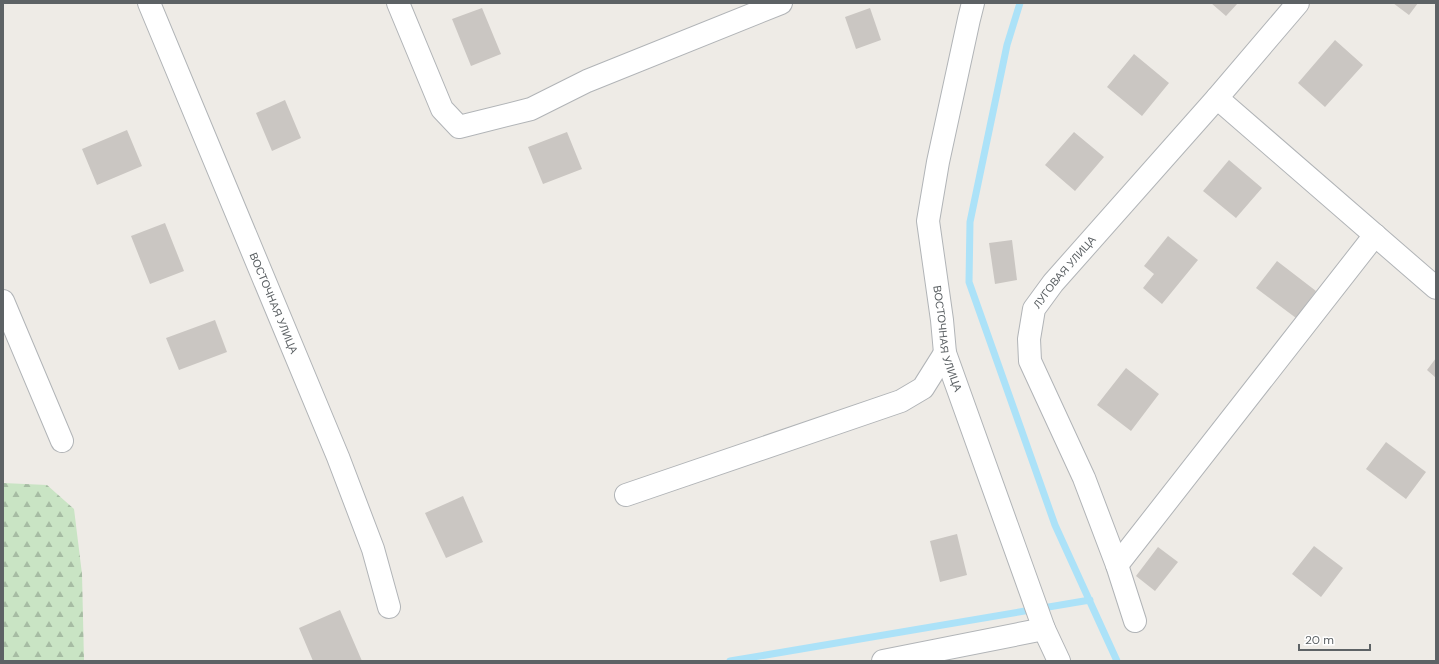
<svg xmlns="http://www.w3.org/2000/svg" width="1439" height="664" viewBox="0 0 1439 664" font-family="'DM Sans',sans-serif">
  <defs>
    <pattern id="forest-firs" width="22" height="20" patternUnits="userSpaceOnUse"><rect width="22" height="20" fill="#c9e4c4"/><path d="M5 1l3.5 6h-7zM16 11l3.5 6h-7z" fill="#a6bca3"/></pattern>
  </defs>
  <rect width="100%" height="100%" fill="#eeebe6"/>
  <path fill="url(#forest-firs)" d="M3,483l44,2 27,24 8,65 2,87h-81z"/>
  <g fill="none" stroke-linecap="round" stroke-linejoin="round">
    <path stroke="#ace2f8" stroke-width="7" d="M1020,3l-13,42 -37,177 -1,60 86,243 62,136
      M730,661l360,-61"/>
  </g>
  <path fill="#cac6c2" d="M1211,3h27l-12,13z
    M1393,3h25l-9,12z
    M482,8l19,46 -30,12 -19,-47z
    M870,8l11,32 -25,9 -11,-32z
    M1335,40l28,25 -38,42 -27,-24z
    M1134,54l35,29 -27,33 -35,-29z
    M285,100l16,38 -29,13 -16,-38z
    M127,130l15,36 -45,19 -15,-36z
    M567,132l15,37 -39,15 -15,-37z
    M1074,132l30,25 -29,34 -30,-26z
    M1229,160l33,28 -26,30 -33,-27z
    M165,223l19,48 -34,13 -19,-48z
    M1168,236l30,24 -36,44 -19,-16 11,-14 -10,-8z
    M1012,240l5,40 -22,4 -6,-41z
    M1277,261l39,30 -20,27 -40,-30z
    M215,320l12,32 -48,18 -13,-32z
    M1436,358v20l-9,-8z
    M1126,368l33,26 -28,37 -34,-26z
    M1386,442l40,30 -20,27 -40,-30z
    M463,496l20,46 -37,16 -21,-45z
    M957,534l10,41 -27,7 -10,-41z
    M1314,546l29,22 -22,29 -29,-23z
    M1158,547l20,15 -23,29 -19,-15z
    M340,610l22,51h-49l-14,-33z"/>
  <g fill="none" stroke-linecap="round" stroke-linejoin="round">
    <defs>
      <g id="minor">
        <path id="s1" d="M149,3l189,454 35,92 16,58"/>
        <path d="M398,3l44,106 17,18 72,-18 56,-28 194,-78"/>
        <path id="s2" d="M973,3l-4,16 -31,143 -10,59 14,99 3,33 99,276 15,32"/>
        <path d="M1217,98l219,190"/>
        <path d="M3,301l59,140"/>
        <path d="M626,495l275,-94 22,-13 22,-35"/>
        <path d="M1117,565l258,-330"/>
        <path id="s3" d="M1135,621l-18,-56 -33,-87 -54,-117 -1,-22 5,-30 19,-26 164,-185 81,-95"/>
        <path d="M883,661l161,-32"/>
      </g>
    </defs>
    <use href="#minor" stroke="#b1b4b7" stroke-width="24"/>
    <use href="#minor" stroke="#fff" stroke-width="22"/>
  </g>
  <g text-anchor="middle" stroke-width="4" stroke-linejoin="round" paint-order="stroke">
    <g font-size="11" fill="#5d6265" stroke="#fff">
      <text dy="4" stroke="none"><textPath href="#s3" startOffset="381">ЛУГОВАЯ УЛИЦА</textPath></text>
      <text dy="4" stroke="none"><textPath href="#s1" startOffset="325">ВОСТОЧНАЯ УЛИЦА</textPath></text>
      <text dy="4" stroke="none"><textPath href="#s2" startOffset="342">ВОСТОЧНАЯ УЛИЦА</textPath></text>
    </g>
  </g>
  <rect width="1439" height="664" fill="none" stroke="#5d6265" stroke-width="8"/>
  <path d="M1299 644v6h71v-6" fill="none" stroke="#5d6265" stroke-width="2"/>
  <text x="1305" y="644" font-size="12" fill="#5d6265" stroke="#ffffff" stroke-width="3" paint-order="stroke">20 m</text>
</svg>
